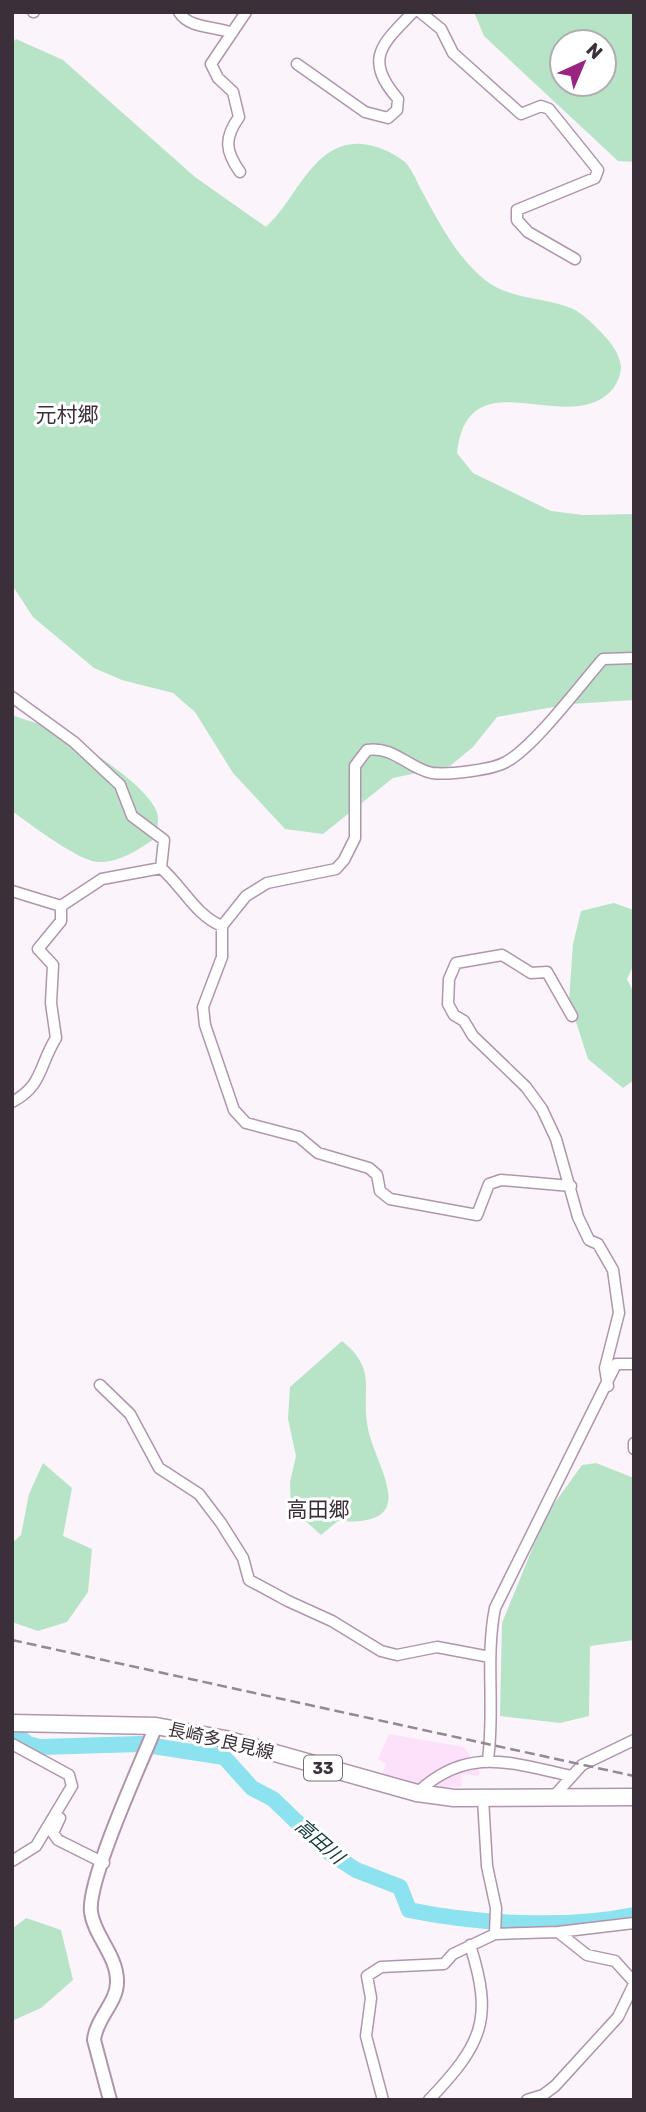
<svg xmlns="http://www.w3.org/2000/svg" width="646" height="2112" viewBox="0 0 646 2112" font-family="Rubik,'Noto Sans JP',sans-serif">
  <rect width="100%" height="100%" fill="#fbf5fb"/>
  <path fill="#fde0fa" d="M389,1734l75,13 15,22v7l-18,-2 1,12 -26,2 -55,-11 5,-13 -8,-5z"/>
  <path fill="#b7e4c6" fill-rule="evenodd" d="M474,12h160v150l-16,-1 -134,-125zM604,42v42h-42v-42z
    M16,39l47,21 132,117 71,50c30,-26 47,-87 96,-83 14,1 32,9 43,18 8,8 13,23 19,33 17,31 33,62 61,85 23,19 59,17 86,28 10,4 21,15 29,23 10,11 19,20 21,36 0,7 -4,18 -10,24 -45,47 -143,-36 -154,62l16,20 78,38 32,4 51,-1v186l-63,4 -74,13 -24,30 -23,19 -57,12 -70,56 -38,-5 -52,-56 -38,-61 -22,-19 -51,-13 -28,-12 -61,-51 -21,-32v-542z
    M12,715c17,6 35,11 51,19 25,14 79,49 92,74 6,10 2,21 -1,31 -16,11 -35,24 -56,23 -20,-1 -68,-38 -86,-51z
    M614,903l20,7v54l-7,15 7,14v87l-11,8 -35,-29 -19,-59 4,-56 8,-33z
    M342,1341c37,30 18,48 26,88 9,41 55,98 -30,92l-17,14 -30,-27 -1,-26 6,-26 -8,-37 2,-32z
    M43,1463l29,25 -9,48 29,13 -4,43 -21,30 -29,9 -26,-9v-79l9,-8 8,-41z
    M596,1463l38,15v162l-44,6 -1,70 -29,7 -60,-7 2,-93 44,-108 36,-50z
    M26,1918l35,12 12,50 -32,28 -29,13v-92z"/>
  <g fill="none" stroke-linecap="round" stroke-linejoin="round">
    <path stroke="#8ce2ef" stroke-width="16" d="M12,1731l16,13 12,3 100,-3 84,13 28,31 21,11 54,52 29,19 44,17 9,23c67,14 157,19 225,5"/>
    <defs>
      <path id="minor" d="M33,12h1
        M179,12c10,17 36,14 53,21
        M420,12l21,17 12,24 68,61 20,-8 8,3 49,61 -3,8 -78,32v10l11,12 47,27
        M297,64l68,48 23,6 9,-8 1,-11c-35,-40 -16,-55 15,-87
        M240,172c-15,-21 -16,-34 -1,-55l-6,-25 -15,-14 -7,-14 35,-52
        M12,697l62,45 46,43 12,31 32,24 -3,28
        M161,868c21,18 35,48 61,58
        M12,891l49,15 41,-27 59,-11
        M572,1016l-25,-44 -16,1 -29,-18 -46,8 -7,16 -1,25 6,11 10,6 9,15 53,51 16,22 14,30 22,78 11,23 9,4 15,26 6,43 -14,55 3,18
        M12,1102c31,-16 27,-37 44,-64l-5,-35 2,-38 -15,-16 23,-28v-15
        M571,1186l-70,-6 -12,4 -12,31 -87,-16 -10,-8 -3,-16 -8,-7 -51,-15 -19,-16 -53,-14 -12,-13 -29,-85 -2,-18 19,-50v-31l24,-30 21,-13 69,-14 8,-9 11,-22v-72l12,-16c27,-4 41,18 65,23 16,2 60,-3 74,-11 28,-15 74,-77 97,-103l31,-1
        M100,1385l30,29 29,54 40,26 22,29 22,35 6,22 39,21 44,20 49,30 16,4 40,-8 53,10
        M634,1443v6
        M12,1744l57,31 3,11 -36,60 -24,15
        M488,1759c7,-50 -3,-101 7,-151l121,-244h18
        M417,1793c50,-48 94,-30 154,-17
        M554,1796l28,-31 52,-25
        M483,1799l4,67 9,42 -1,26
        M60,1818l-7,15 5,7 46,23
        M558,1932l76,-9
        M383,2100l-17,-64 5,-38 -4,-22 14,-9 63,-3 9,-10 42,-20 63,-2 29,23 28,6 19,21
        M429,2100c53,-56 65,-80 41,-155
        M527,2100l16,-5 12,-9 63,-69 16,-33"/>
      <path id="tertiary" d="M110,2100l-16,-60c2,-22 24,-38 23,-59 0,-26 -23,-45 -26,-69 -4,-32 51,-151 65,-186"/>
      <path id="primary" d="M12,1723l144,3 69,13 192,54 37,5 180,-1"/>
    </defs>
    <use href="#minor" stroke="#b095ad" stroke-width="13"/>
    <use href="#tertiary" stroke="#b095ad" stroke-width="16"/>
    <use href="#primary" stroke="#b095ad" stroke-width="19"/>
    <use href="#minor" stroke="#fff" stroke-width="10"/>
    <use href="#tertiary" stroke="#fff" stroke-width="12"/>
    <use href="#primary" stroke="#fff" stroke-width="16"/>
    <path stroke="#928992" stroke-width="2.5" stroke-dasharray="10 5" stroke-linecap="butt" d="M12,1640l622,136"/>
  </g>
  <g text-anchor="middle" stroke-width="6" stroke-linejoin="round" paint-order="stroke">
    <rect fill="#fff" stroke="#766e75" stroke-width="2" x="304" y="1755.5" width="38" height="25" rx="5"/>
    <g font-size="16" font-weight="bold" fill="#3b303a">
      <text x="323" y="1774">33</text>
    </g>
    <g font-size="18" fill="#3b303a" stroke="#fff">
      <text transform="translate(221 1741) rotate(13)" y="6">長崎多良見線</text>
    </g>
    <g font-size="19" font-style="italic" fill="#113a40" stroke="#fff">
      <text transform="translate(320 1841) rotate(41)" y="7">高田川</text>
    </g>
    <g font-size="21" fill="#3b303a" stroke="#fff">
      <text x="67" y="422">元村郷</text>
      <text x="318" y="1517">高田郷</text>
    </g>
  </g>
  <rect width="646" height="2112" fill="none" stroke="#3b303a" stroke-width="28"/>
  <g transform="translate(583 63) rotate(44)"><circle r="33" fill="#ffffff" stroke="#b1acb0" stroke-width="2"/>
  <path d="M0-5L12 26L0 18L-12 26Z" fill="#992581"/>
  <text y="-10" font-size="19" font-weight="bold" text-anchor="middle" fill="#3b303a">N</text>
  </g>
</svg>
